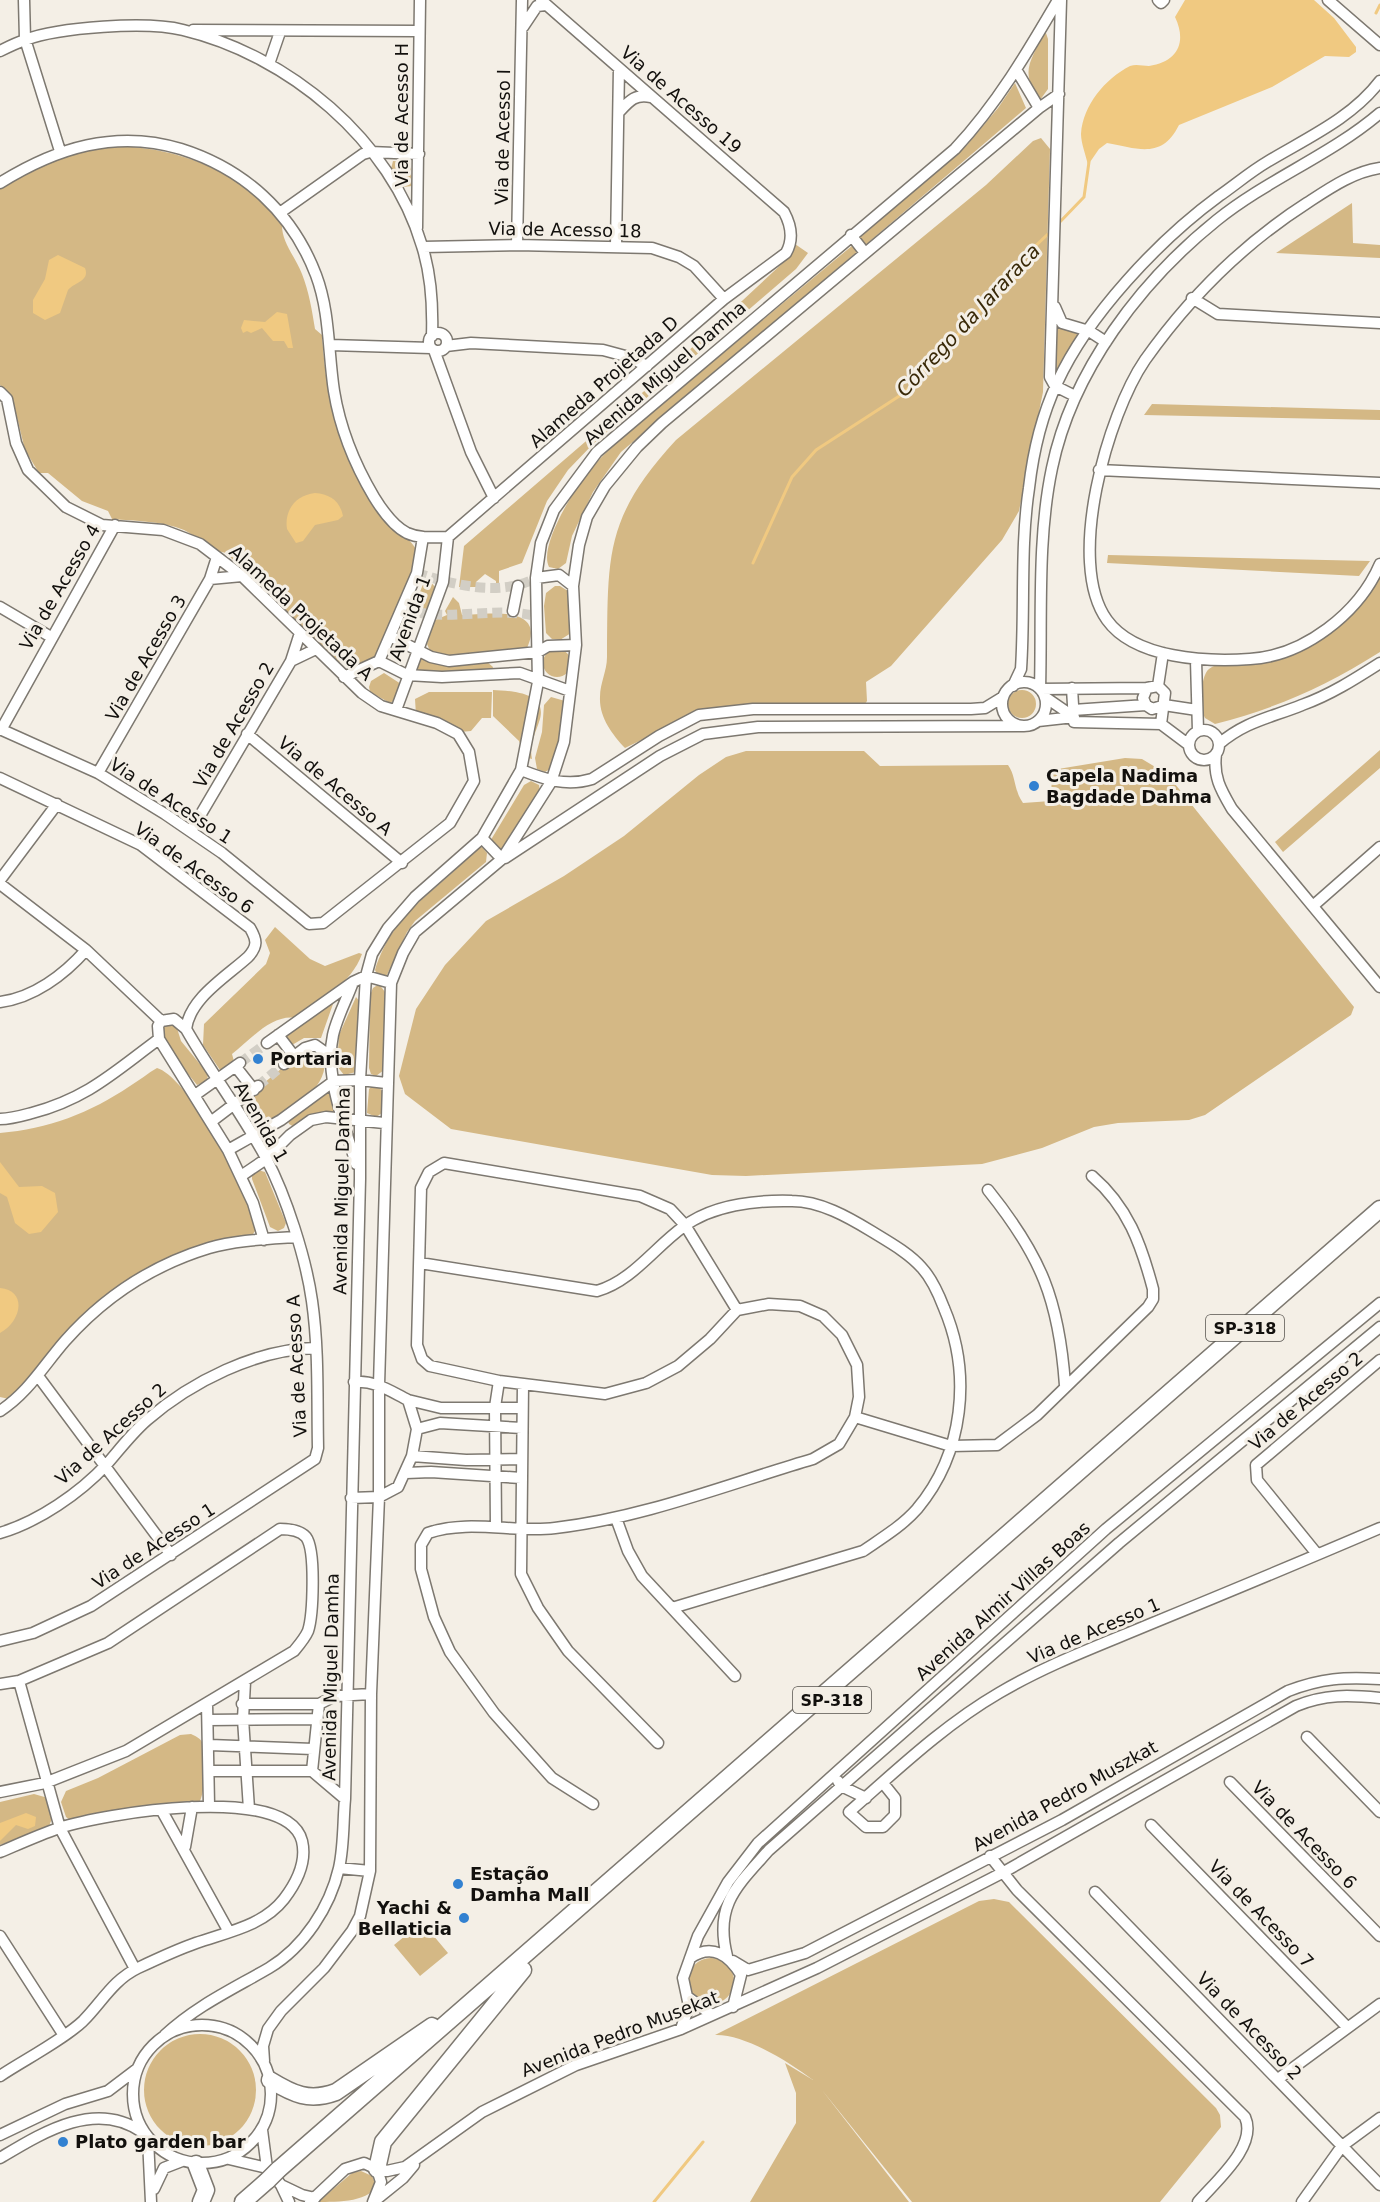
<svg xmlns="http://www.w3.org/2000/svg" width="1380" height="2202" viewBox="0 0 1380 2202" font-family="'DejaVu Sans',sans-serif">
  <rect width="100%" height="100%" fill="#f4efe6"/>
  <path fill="#d4b885" d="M1045,30l3,9v50l-8,11c-22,-30 -8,-39 5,-70z
    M1015,83l11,25 -163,139 -6,-7 110,-95 31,-37z
    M1041,138l9,11 -7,243 -24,119 -17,29 -111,126 -25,16 1,19 -5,7 -159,2 -78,38c-13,-14 -26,-31 -25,-51 0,-14 7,-26 7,-40 1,-101 -3,-139 69,-217l310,-255 47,-44z
    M116,146c65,2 123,25 166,77 -1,19 13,33 20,51 7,18 10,36 13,55l7,6c3,43 9,86 28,126 9,18 20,35 30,53 10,17 37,23 38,44l-39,100 -25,9 -16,-6 -112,-108c-17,-3 -27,-16 -42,-23 -22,-9 -48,-9 -72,-11l-4,-8 -26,-10 -34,-28h-9l-14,-23 -13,-53 -12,-12v-196c35,-26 73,-37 116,-43z
    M393,161l17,1 2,24 -9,1 -12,-18z
    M1352,203l1,40 27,2v13l-104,-5z
    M795,244l13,9 -12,16 -203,175 -25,26 -21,31 -25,62 -23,8v15l-3,1v-6l-11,-7 -9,8v5h-17l5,-41 193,-166 130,-121z
    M853,245l5,6 -237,201 -28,40 -21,44 -6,27 -8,6 -9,-2c-11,-21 27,-81 41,-97 25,-30 58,-54 88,-79 58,-49 117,-98 175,-146z
    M1058,323l20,9 1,5 -23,39 -3,-3 2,-45z
    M1152,404l228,6v10l-236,-5z
    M1108,555l262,6 -11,15 -252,-13z
    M1380,577v75c-56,35 -100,55 -165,72l-10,-6c-5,-10 -5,-42 4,-49 9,-8 29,-3 41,-5 54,-9 102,-40 130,-87z
    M429,580l7,8 -9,21 -8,2 -4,-7 9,-22z
    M555,586h5l8,5 3,42 -11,7 -8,-1 -6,-6 -2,-27 2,-13z
    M453,597l6,6 3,12c24,-1 87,-11 64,35l-83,8 -13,-7 -3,-7 8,-24 12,-5 -2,-4z
    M543 663a14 14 0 1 1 28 0a14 14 0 1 1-28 0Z
    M421,657l14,7 51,-3 7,6 -1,4h-77z
    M384,673l17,11 -5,15 -6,4 -20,-11 -1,-5 2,-6z
    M1008 704a14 14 0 1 1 28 0a14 14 0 1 1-28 0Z
    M493,690c18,1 57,2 46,32 -4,12 -10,23 -7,37l-7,-2 -6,-16 -26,-25z
    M429,692h63l-1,26h-9l-11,13 -11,1 -44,-17 -1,-16z
    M551,697l14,4 1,11 -14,56 -7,4 -8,-3 -2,-11 7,-26 2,-27z
    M1380,750v18l-97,84 -8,-10z
    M746,751h118l16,15 128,-1c8,11 6,26 15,38l28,-2 1,-31 73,-12 17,1 25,15 187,233 -3,8 -146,100 -16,5 -71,3 -24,4 -52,21 -60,16 -236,12 -34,-1 -261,-46 -46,-35 -6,-18 17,-67 29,-44 41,-44 78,-45 60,-40 75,-61 27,-18z
    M531,781l8,4 1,8 -38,57h-4l-7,-7 1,-5 32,-53z
    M482,847l5,6 -1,9 -71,59 -8,11 -21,45 -9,-3 -2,-4c20,-62 62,-77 101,-121z
    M275,927l35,32 15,7 34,-13 3,1c-11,30 -41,46 -66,64 -24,-4 -45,21 -64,36l3,11 -15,5 -17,-25 1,-21 62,-60 4,-11 -5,-13z
    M379,984l6,8 -1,78 -8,6 -5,-2 -2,-6 1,-73 3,-7z
    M356,997l4,5 -4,70 -12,3 -7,-9 2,-31z
    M331,1001l2,3 -12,34h-17l-12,7 -7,-11z
    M161,1023l15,2 5,16 27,33 -1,7 -10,4 -30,-37z
    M312,1048l13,10c2,34 -33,49 -58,68l-15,-4 -5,-9 -1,-15 53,-44z
    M157,1068c27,8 75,93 87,120 5,12 9,27 13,40l-6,9 -99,32 -95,78 -48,52 -9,-2v-264c48,-4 90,-20 130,-47 10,-6 18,-13 27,-18z
    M372,1086l7,1 3,4v22l-6,4 -9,-4 2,-24z
    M329,1091l7,20 -1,3 -39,14 -7,-4 -1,-3z
    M258,1170l7,2 21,51 -2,5 -6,3 -8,-4 -18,-48v-5z
    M191,1734c4,2 9,4 11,8 7,11 3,51 -3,61l-128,18 -5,-4 -5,-15 5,-11 32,-13 82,-43z
    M34,1794l14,4 5,18 -4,10 -49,19v-43z
    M994,1899l15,3 207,206 4,7 1,12 -61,75h-248l-90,-112 87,112h-159l46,-79v-30l-11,-30 28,17c-24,-18 -68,-46 -98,-45l264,-134z
    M422,1922l26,31 -28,23 -26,-31z
    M688 1981a23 23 0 1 1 46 0a23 23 0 1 1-46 0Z
    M144 2090a56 56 0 1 1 112 0a56 56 0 1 1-112 0Z
    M361,2171l11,5 3,7c0,19 -39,19 -57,19l34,-29z"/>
  <path fill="#f0c981" d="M1185,0h129l20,18 22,29v5l-7,5 -24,-1 -53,31 -93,38c-17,34 -40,24 -72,18l-8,6 -11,16c-2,-9 -7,-22 -7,-31 2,-29 24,-55 49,-68 6,-2 13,0 19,0 29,-4 38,-24 26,-49z
    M58,255l27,13c5,13 -10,14 -17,22l-8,23 -15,7 -12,-7v-13l12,-21 4,-19z
    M277,312l10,2 6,34h-5l-4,-7h-11l-11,-13 -11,5 -4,-2 -4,2 -2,-5 3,-8 21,2z
    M315,493c15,1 25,8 28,23l-5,4 -23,5 -12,16 -7,2 -9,-14c-3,-19 9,-34 28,-36z
    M0,1162l19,25 23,-1 13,7 3,19 -17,20 -12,2 -14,-11 -8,-26 -7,-4z
    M0,1288c29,3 20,35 0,45z
    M26,1813l10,4 -1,9 -7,3 -12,-4 -16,16v-18z"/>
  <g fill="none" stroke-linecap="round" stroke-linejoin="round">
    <path stroke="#f0c981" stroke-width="3" d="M1376,13l4,-8
      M1057,225l27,-28 5,-35
      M753,563l39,-86 24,-27 88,-57 75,-81 28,-39 41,-39
      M654,2202l49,-60"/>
    <path stroke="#d2cec5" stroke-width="10" stroke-dasharray="10 5" stroke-linecap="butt" d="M417,573c37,12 83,24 119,5
      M403,608c37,15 88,-1 128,7l6,7
      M240,1063l27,-20
      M258,1086l26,-22"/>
    <defs>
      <path id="minor" d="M24,0l1,39 35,112
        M1061,0l-11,377 5,9 20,10
        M1158,0l3,3 3,-3
        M1328,0l52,45
        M523,27l14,-21 9,-1
        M193,30l225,1
        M0,51c8,-4 16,-8 25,-11 34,-13 122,-19 158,-10 105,25 208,110 239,216 9,28 11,60 10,90
        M269,64l11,-32
        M1017,71l22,37
        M619,112c11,-12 16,-18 32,-15
        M1380,168c-27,4 -50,20 -73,35 -64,41 -118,95 -162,157 -37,54 -80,202 -38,260 28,39 100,42 143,39 54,-3 109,-46 130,-95
        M0,183c56,-35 116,-54 181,-34 63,20 111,63 135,126 14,37 12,77 18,116 6,37 21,74 40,106 8,13 19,29 33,36 13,6 28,4 41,4l276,-238 62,-46c8,-14 5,-28 -2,-41l-243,-212
        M281,212l82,-58 7,-2 49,2
        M417,228l3,-228
        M851,235l14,18
        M517,245l5,-245
        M616,245l3,-177
        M423,247l94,-2 135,3 27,9 15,9 30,33
        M1192,298l26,16 162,9
        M1055,307l7,16 27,8 17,11
        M429 342a9 9 0 1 1 18 0a9 9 0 1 1-18 0Z
        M330,345l101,3
        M446,346l25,-3 132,7 26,7 18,9
        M434,350l37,102 23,46
        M0,392l7,7 9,44 12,27 38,37 36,18 61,5 37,14 42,32 120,117 19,13 56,17 21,11 11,18 5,29 -24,42 -127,100 -14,1 -87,-71 -57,-39 -67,-41 -98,-44
        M1099,470l281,13
        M536,578l23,-3 14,11
        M210,579l32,-3
        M0,607l51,30
        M513,611l5,-25
        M392,637l39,20 18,4 89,-9 10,-6 28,-1
        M1196,660l2,71
        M291,661l25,-12
        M379,661l28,14 35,2 78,-4 50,18
        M344,677l35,-16 38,-88 6,-36
        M1002 704a22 22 0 1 1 44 0a22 22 0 1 1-44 0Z
        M1013,686l8,-17c4,-60 -1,-122 8,-181 4,-35 13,-73 28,-105 31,-68 102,-143 162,-187 16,-11 31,-24 48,-34 40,-24 85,-44 113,-81
        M1158,686l5,-33
        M1072,688l2,34 87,2 28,21
        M1147,688l-107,1c2,-73 -3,-150 12,-221 20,-97 89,-187 165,-248 51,-41 114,-65 163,-107
        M1164,705l33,5
        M396,710l47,-128 5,-45
        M1073,710l73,-5
        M1038,721l36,-4 -29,-20
        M1161,724l4,-31 -7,-7 -11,2 -4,10 3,7 6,4 10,-3
        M1,730l114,-205
        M1189 745a15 15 0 1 1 30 0a15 15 0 1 1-30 0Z
        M247,734l155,129
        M1219,744c27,-23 51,-26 83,-39 28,-10 53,-26 78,-42
        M1216,754c-3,23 5,36 16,55l148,178
        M521,770c23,9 45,17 71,9l67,-43 40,-21 54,-6h218l14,-1 18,-11
        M98,773l112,-194 7,-22
        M0,778l141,67 109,83c7,12 8,18 -2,29 -22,20 -58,41 -62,72l-12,-10 -13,2 -3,5 1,13c-45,33 -71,59 -127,74 -11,3 -21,6 -32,6
        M191,831l100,-170 9,-28
        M482,838l20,21
        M505,858l155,-102 43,-22 55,-7 266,-1
        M0,880l57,-76
        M0,884l86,66 75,71
        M1314,905l66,-58
        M353,982c-6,17 -16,35 -20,53 -9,41 12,90 23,129
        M0,1002c33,-4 64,-27 86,-52
        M278,1035l16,21
        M159,1039l69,111 25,53 11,37
        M267,1043l86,-61 13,-6 25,7
        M284,1064l21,-16 10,-3 17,12
        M236,1067l18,23
        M195,1095l45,-32
        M212,1121l46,-35
        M228,1150l53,-30 53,-39 26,-1 26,3
        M241,1176l25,-17 24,-24 21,-15 15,-3 58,6
        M988,1190c53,66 71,110 77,195
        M420,1263l177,28c35,-10 57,-43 86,-64 29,-22 73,-27 109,-26 28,0 56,16 79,30 18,11 38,22 51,37 10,11 17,27 22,40 28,66 20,145 -27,201 -15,17 -35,29 -54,42l-191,57
        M38,1376l133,179
        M523,1384l-2,190 17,34 30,43 90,92
        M408,1400l33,8h81
        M0,1411c28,-18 44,-46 65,-70 39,-44 88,-76 144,-93 27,-8 59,-9 87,-11
        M855,1417l96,29 46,-1 40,-30 111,-108 5,-8v-10c-12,-45 -25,-82 -61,-113
        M417,1429l23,-6 82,5
        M412,1456l54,4 55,-1
        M406,1473l25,-1 90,6
        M351,1498l28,-1 19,-10 14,-31 5,-27 -9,-29c-18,-9 -33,-20 -54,-18
        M616,1518l12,33 14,25 93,100
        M496,1526l-1,-119 4,-26
        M0,1533c38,-11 80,-40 107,-69 13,-15 25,-31 40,-44 44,-38 109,-71 169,-72
        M1317,1554l-60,-74 -1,-15 124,-105
        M0,1641l33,-8 58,-27 224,-147 3,-11c-1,-48 1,-98 -6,-147 -6,-43 -26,-105 -46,-143 -24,-45 -55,-85 -80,-129
        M19,1681l41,147 75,141
        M245,1682l-2,37 6,90
        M0,1684l19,-3 89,-38 172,-114c9,0 20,1 26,8 10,13 7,79 2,94 -3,7 -9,14 -14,20l-168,100 -81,32 -45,9
        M207,1703l2,102
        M242,1704h77
        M208,1720l109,-1
        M1307,1737l73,75
        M210,1745l103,4
        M209,1771h103
        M838,1781l3,5 25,12
        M1230,1782l150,154
        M883,1783l12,15v17l-12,12h-17l-17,-15c48,-42 95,-87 150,-119 47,-28 99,-47 149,-68 78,-32 155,-64 232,-97
        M345,1799l-33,-28 7,-67 16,-8 36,-2
        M593,1804l-41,-26 -58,-65 -44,-61 -16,-35 -13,-48v-24l7,-12c41,-14 85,0 127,-5 88,-10 173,-44 258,-69l26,-15 16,-27 4,-20 -2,-32 -15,-30 -19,-19 -23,-10 -31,-2 -32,6 -27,29 -32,27 -32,17 -41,11 -106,-13 -69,-15 -8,-7 -5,-14 4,-157 8,-16 15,-9 196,33 30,13 15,16 52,85
        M162,1811l67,121
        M1151,1825l196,202
        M185,1847l7,-40
        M0,1852c19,-8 39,-17 59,-24 43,-14 228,-46 243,13 5,21 -5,41 -18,58 -21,27 -57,33 -88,44 -20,7 -39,16 -58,25 -25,12 -36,34 -55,53 -20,19 -59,39 -83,55
        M990,1856l27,34 228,227c13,29 -29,64 -47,85
        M339,1868l31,3
        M1095,1892l285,293
        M0,1936l63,98
        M727,1956c-13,-51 10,-70 42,-106l350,-307 261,-216
        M690,1958c22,-15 39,-3 51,17l-8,32
        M733,1961l15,9 57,-17 257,-133 226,-129c34,-13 56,-14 92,-12
        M689,1998l23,17
        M133 2094a69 69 0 1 1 138 0a69 69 0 1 1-138 0Z
        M681,2029l8,-23 -6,-28 15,-42 30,-54 30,-39 348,-314 274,-226
        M165,2035c31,-29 68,-46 104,-67 35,-21 61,-61 70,-100 5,-22 4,-47 6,-69l15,-620v-99l6,-104 6,-22 16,-26 27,-31 67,-59 39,-68 17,-88 -2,-104 5,-35 13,-33 43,-58 358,-303c42,-45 72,-96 103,-149
        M264,2061l-1,-15 5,-17 13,-18 43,-43 28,-37 8,-15 10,-45 1,-177 8,-197v-112l12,-402 12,-30 12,-21 87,-73 49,-77 13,-40 12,-97 -3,-59 6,-41 8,-28 18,-31 32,-39 25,-24 377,-315 20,-14
        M1278,2079l102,-75
        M262,2130l5,38 14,17 8,17
        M0,2135l65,-31 43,-13 29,-22
        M148,2139l3,63
        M0,2158c42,-25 95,-59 142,-26
        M229,2159l38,9
        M377,2169l10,2 18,-4 77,-55 94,-47 105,-36 136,-61 185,-95 294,-167c29,-12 53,-11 84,-8
        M281,2185l21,10 13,3
        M154,2189l10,-21 18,-7
        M377,2199l26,-21 11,-13
        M310,2202l35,-33 19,-6 13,6 4,13 -8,20
        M1302,2202l40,-56 38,-28"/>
      <path id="highway" d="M270,2080c23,14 39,22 66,12l96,-66
        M196,2164l10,26 -5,12
        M377,2169l6,-27 140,-172
        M278,2170l1102,-961
        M243,2202l25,-22"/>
    </defs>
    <use href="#minor" stroke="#7d7870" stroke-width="13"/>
    <use href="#highway" stroke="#7d7870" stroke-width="19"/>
    <use href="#minor" stroke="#fff" stroke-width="10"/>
    <use href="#highway" stroke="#fff" stroke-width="16"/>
    <defs>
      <path id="highway-bridge" d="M268,2180l10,-10"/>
    </defs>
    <use href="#highway-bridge" stroke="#7d7870" stroke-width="19" stroke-linecap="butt"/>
    <use href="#highway-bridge" stroke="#fff" stroke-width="16"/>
  </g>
  <g fill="#3281d1" stroke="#f4efe6" stroke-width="2">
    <circle cx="1034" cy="786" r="6"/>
    <circle cx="258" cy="1059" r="6"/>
    <circle cx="458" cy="1884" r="6"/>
    <circle cx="464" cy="1918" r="6"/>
    <circle cx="63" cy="2142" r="6"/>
  </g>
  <g text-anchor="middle" stroke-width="6" stroke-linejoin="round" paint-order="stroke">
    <g fill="#f4efe6" stroke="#56534e" stroke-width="1.5">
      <rect x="1206" y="1315" width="78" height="26" rx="4.5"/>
      <rect x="793" y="1687" width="78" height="26" rx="4.5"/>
    </g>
    <g font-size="16" font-weight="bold" fill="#12100d">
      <text x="1245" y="1334">SP-318</text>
      <text x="832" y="1706">SP-318</text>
    </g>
    <g font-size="18" fill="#12100d" stroke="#f4efe6">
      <text transform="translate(681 100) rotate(41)" y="6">Via de Acesso 19</text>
      <text transform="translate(402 115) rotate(-90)" y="6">Via de Acesso H</text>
      <text transform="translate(503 137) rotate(-89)" y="6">Via de Acesso I</text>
      <text transform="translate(565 230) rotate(1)" y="6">Via de Acesso 18</text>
      <text transform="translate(665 373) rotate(-41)" y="6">Avenida Miguel Damha</text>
      <text transform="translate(604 382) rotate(-41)" y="6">Alameda Projetada D</text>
      <text transform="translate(60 587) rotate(-60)" y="6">Via de Acesso 4</text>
      <text transform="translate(301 613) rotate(43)" y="6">Alameda Projetada A</text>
      <text transform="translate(410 618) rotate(-70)" y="6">Avenida 1</text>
      <text transform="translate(146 658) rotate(-60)" y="6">Via de Acesso 3</text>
      <text transform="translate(234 725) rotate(-60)" y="6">Via de Acesso 2</text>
      <text transform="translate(335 786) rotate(40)" y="6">Via de Acesso A</text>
      <text transform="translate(171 801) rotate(33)" y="6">Via de Acesso 1</text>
      <text transform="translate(194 868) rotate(36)" y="6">Via de Acesso 6</text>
      <text transform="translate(261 1122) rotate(60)" y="6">Avenida 1</text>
      <text transform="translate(342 1191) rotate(-89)" y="6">Avenida Miguel Damha</text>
      <text transform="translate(297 1366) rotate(-93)" y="6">Via de Acesso A</text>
      <text transform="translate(1306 1401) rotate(-40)" y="6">Via de Acesso 2</text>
      <text transform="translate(111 1434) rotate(-42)" y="6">Via de Acesso 2</text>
      <text transform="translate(154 1546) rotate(-33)" y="6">Via de Acesso 1</text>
      <text transform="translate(1003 1601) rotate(-42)" y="6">Avenida Almir Villas Boas</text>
      <text transform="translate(1094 1631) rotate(-23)" y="6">Via de Acesso 1</text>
      <text transform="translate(331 1677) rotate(-89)" y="6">Avenida Miguel Damha</text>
      <text transform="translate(1065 1796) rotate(-29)" y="6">Avenida Pedro Muszkat</text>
      <text transform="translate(1304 1835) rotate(46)" y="6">Via de Acesso 6</text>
      <text transform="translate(1261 1914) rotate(46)" y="6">Via de Acesso 7</text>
      <text transform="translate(1249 2026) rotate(46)" y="6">Via de Acesso 2</text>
      <text transform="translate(620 2034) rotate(-21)" y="6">Avenida Pedro Musekat</text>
    </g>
    <g font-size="18" font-weight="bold" fill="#12100d" stroke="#f4efe6" text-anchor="start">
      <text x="1046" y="782">Capela Nadima<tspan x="1046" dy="21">Bagdade Dahma</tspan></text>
      <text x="270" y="1065">Portaria</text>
      <text x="470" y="1880">Estação<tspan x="470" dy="21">Damha Mall</tspan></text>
      <text x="452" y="1914" text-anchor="end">Yachi &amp;<tspan x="452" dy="21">Bellaticia</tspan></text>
      <text x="75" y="2148">Plato garden bar</text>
    </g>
    <g font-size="20" font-style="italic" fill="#392908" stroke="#f4efe6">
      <text transform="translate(968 320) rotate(-47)" y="7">Córrego da Jararaca</text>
    </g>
  </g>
</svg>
